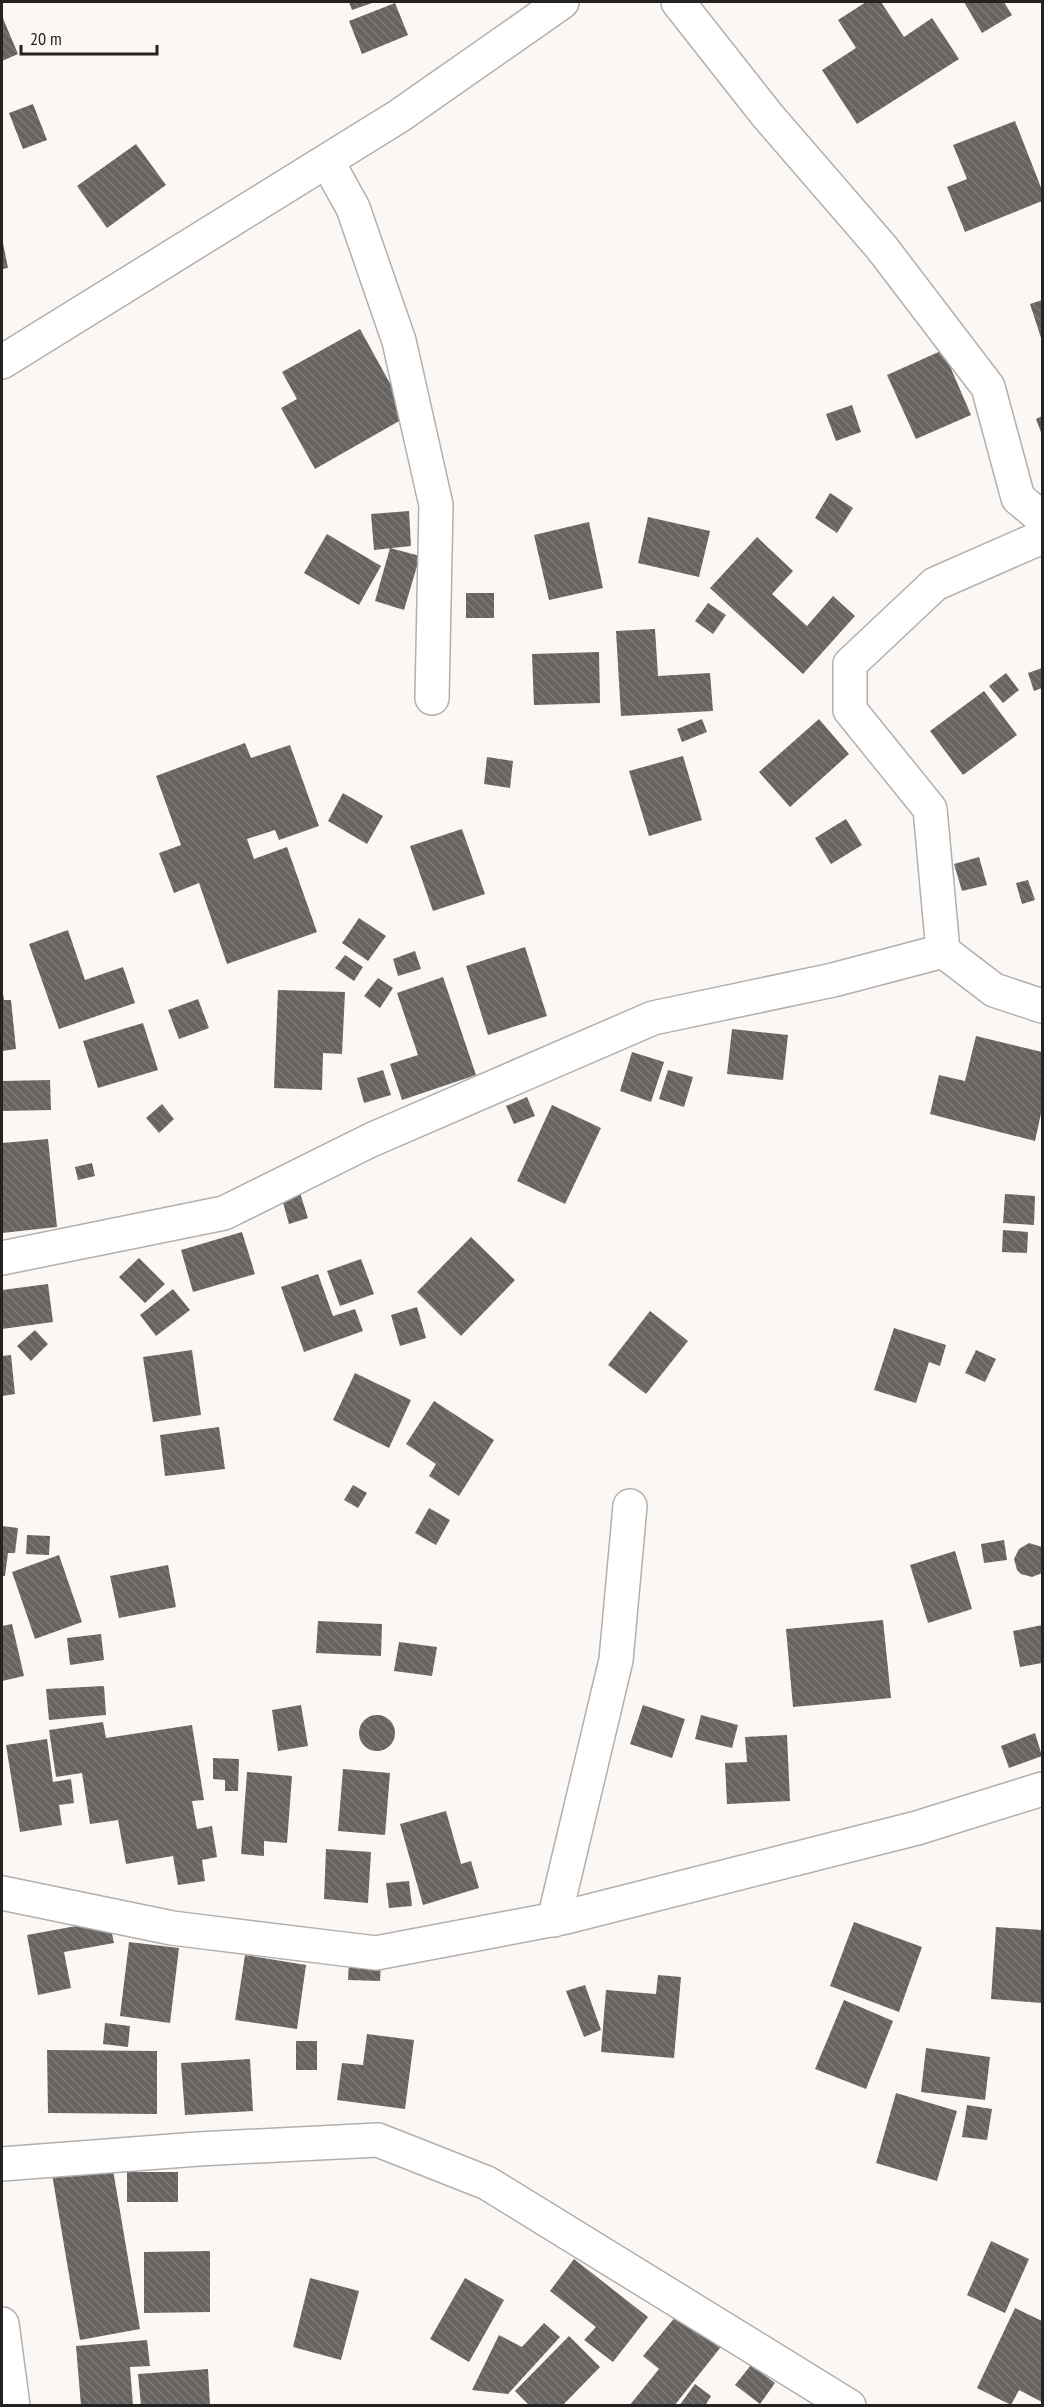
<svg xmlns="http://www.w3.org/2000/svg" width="1044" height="2407" viewBox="0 0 1044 2407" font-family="'PT Sans Narrow',sans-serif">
  <defs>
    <pattern id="building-back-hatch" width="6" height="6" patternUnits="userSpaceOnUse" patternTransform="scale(1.5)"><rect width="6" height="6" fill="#666361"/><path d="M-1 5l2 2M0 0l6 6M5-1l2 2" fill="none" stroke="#7c7a78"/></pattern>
  </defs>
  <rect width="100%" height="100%" fill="#fbf7f5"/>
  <path fill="url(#building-back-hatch)" d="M349,2h26l-23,8z
    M866,2h15l23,35 28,-19 27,41 -102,65 -35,-54 34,-22 -18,-28z
    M964,2h40l8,13 -30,18z
    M395,3l13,32 -46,19 -13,-33z
    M2,16l16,38 -16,7z
    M33,104l14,36 -24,9 -14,-36z
    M1015,121l27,69v11l-77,31 -18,-45 20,-8 -14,-34z
    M136,144l30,41 -59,43 -30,-42z
    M2,238l6,30 -6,1z
    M1042,300v41l-12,-37z
    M360,329l48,87 -93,53 -34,-61 16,-9 -15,-27z
    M943,350l28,65 -55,24 -29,-64z
    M852,405l9,27 -25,9 -10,-27z
    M1042,416v19l-6,-16z
    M830,493l23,15 -16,25 -22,-15z
    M409,511l2,35 -37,4 -3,-36z
    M648,517l62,14 -11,46 -61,-14z
    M589,522l14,66 -54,12 -15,-65z
    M327,534l54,32 -22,39 -55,-32z
    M757,537l36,34 -21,23 35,32 26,-30 22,20 -52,58 -93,-86z
    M390,548l30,8 -16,54 -29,-9z
    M466,593h28v25h-28z
    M708,603l18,12 -13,19 -18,-13z
    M655,629l3,47 52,-3 3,38 -92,5 -5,-85z
    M599,652l1,51 -66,2 -2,-51z
    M1042,668v20l-8,3 -6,-18z
    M1006,673l13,17 -16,13 -14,-17z
    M984,691l33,44 -54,40 -33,-44z
    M702,719l5,13 -25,10 -5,-13z
    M819,719l30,35 -59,53 -31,-35z
    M245,743l6,15 39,-13 29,81 -40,14 -4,-10 -28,9 7,20 33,-12 30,85 -90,32 -28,-81 -25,10 -15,-40 22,-8 -25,-69z
    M683,756l19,64 -53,16 -20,-65z
    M487,757l26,4 -3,27 -26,-4z
    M343,793l40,23 -16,28 -39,-23z
    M846,819l16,26 -31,19 -16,-26z
    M462,829l23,65 -52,17 -23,-65z
    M979,857l8,28 -25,6 -8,-27z
    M1028,880l7,20 -13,4 -6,-21z
    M359,918l27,18 -18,25 -26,-18z
    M68,930l17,50 38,-13 12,36 -76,26 -30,-85z
    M525,947l22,69 -59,19 -22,-69z
    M415,951l6,18 -23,7 -5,-17z
    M345,955l18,12 -9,14 -19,-13z
    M443,977l33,98 -74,25 -12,-36 28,-9 -21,-62z
    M378,978l15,10 -13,20 -16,-12z
    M2,988l2,12h7l5,49 -14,2z
    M278,990l67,2 -3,62 -19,-1 -1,37 -48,-2z
    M198,999l11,29 -30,11 -11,-29z
    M143,1023l15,47 -60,18 -15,-47z
    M732,1029l56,6 -5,45 -56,-6z
    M976,1036l66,16v57l-7,32 -105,-27 9,-39 26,6z
    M632,1052l32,10 -13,40 -31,-11z
    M383,1070l8,25 -27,8 -7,-25z
    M668,1070l25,7 -9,30 -25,-8z
    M50,1080l1,30 -49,1v-30z
    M527,1097l8,19 -21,8 -8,-18z
    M162,1104l12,15 -15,14 -13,-15z
    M552,1105l49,23 -36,76 -48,-23z
    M48,1139l9,88 -55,6v-90z
    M92,1163l3,13 -17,4 -3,-13z
    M300,1193l8,25 -19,6 -7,-25z
    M1005,1194l30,2 -1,29 -31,-2z
    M1003,1230l25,2 -1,21 -25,-1z
    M242,1232l13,42 -62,18 -12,-42z
    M471,1237l44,43 -54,56 -44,-44z
    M139,1258l26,26 -20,19 -26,-26z
    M361,1259l13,35 -34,12 -13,-35z
    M318,1274l15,42 22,-7 8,22 -59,21 -23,-65z
    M48,1284l5,38 -51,7v-39z
    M173,1289l17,21 -34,26 -16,-21z
    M417,1307l9,31 -26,8 -9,-31z
    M650,1311l38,30 -42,53 -38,-29z
    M894,1328l52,17 -6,21 -11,-4 -13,41 -42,-13z
    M35,1330l13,14 -17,17 -14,-15z
    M192,1350l9,65 -48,7 -10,-65z
    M976,1350l20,9 -11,23 -20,-9z
    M11,1355l4,39 -13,2v-40z
    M355,1373l56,27 -22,48 -56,-28z
    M434,1401l60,39 -35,56 -30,-20 7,-12 -30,-20z
    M219,1427l6,42 -60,7 -5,-41z
    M353,1485l14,8 -9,15 -14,-8z
    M429,1508l21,12 -14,25 -21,-12z
    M2,1526l16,2 -3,25h-7l-3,23h-3z
    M27,1535l23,1 -1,19 -23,-1z
    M1004,1540l3,20 -23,3 -3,-19z
    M1029,1543l13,4v26l-10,4 -11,-3 -4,-4 -3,-11 5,-10z
    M955,1551l17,58 -44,14 -18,-58z
    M59,1555l23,67 -47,17 -23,-67z
    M168,1565l8,42 -57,11 -9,-42z
    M883,1620l8,78 -98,9 -7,-78z
    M318,1621l64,3 -1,32 -65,-3z
    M12,1624l12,52 -22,5v-55z
    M1042,1625v38l-22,4 -7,-36z
    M101,1634l3,26 -34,5 -3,-27z
    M399,1642l38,5 -5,29 -38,-5z
    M104,1686l2,29 -57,5 -3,-31z
    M301,1705l7,41 -30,5 -6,-41z
    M643,1705l42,14 -13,39 -42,-14z
    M359 1733a18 18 0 1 1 36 0a18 18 0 1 1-36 0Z
    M701,1715l37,10 -6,23 -37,-9z
    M103,1722l3,16 86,-13 12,75 -12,1 5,28 15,-3 5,31 -15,3 3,21 -27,4 -5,-29 -47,8 -8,-44 -28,4 -8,-51 -26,4 -7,-47z
    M1035,1733l7,23 -33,12 -8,-22z
    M787,1735l3,66 -63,3 -2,-41 22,-1 -2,-25z
    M47,1739l6,43 18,-3 3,24 -15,2 3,20 -42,7 -14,-87z
    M213,1758l26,1 -1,32h-13v-11l-12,-1z
    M343,1769l47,4 -5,62 -47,-4z
    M247,1772l45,4 -5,67 -23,-2v15l-23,-2z
    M446,1811l15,53 10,-3 8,27 -56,17 -23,-81z
    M326,1849l45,3 -3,51 -44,-4z
    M409,1881l3,25 -23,2 -3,-25z
    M109,1920l5,23 -50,9 7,36 -33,7 -11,-60z
    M854,1922l68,25 -23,65 -69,-26z
    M996,1927l46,3v73l-51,-4z
    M129,1942l50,6 -9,75 -50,-7z
    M245,1955l61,10 -9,64 -62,-9z
    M349,1961l32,2 -1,18 -32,-1z
    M658,1975l23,2 -7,81 -73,-6 5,-62 50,4z
    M585,1985l16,45 -17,7 -18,-46z
    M844,2000l49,21 -27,68 -51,-20z
    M105,2023l25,3 -2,21 -25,-3z
    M367,2034l47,6 -9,69 -68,-9 5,-37 21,2z
    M296,2041h21v29h-21z
    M926,2048l64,9 -5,43 -64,-8z
    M47,2050l110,1v63l-109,-1z
    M250,2059l3,52 -68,4 -4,-52z
    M896,2093l61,18 -20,70 -61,-18z
    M967,2105l25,4 -5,31 -25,-3z
    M112,2164l28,165 -60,11 -28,-166z
    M127,2172h51v30h-51z
    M991,2241l38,18 -24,54 -38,-18z
    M210,2251v61l-66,1v-61z
    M574,2259l74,58 -35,45 -29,-22 12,-13 -46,-36z
    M310,2278l49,13 -18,69 -48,-13z
    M465,2278l39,22 -35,62 -39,-23z
    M1015,2308l27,13v81l-23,-12 -8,15 -34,-17z
    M681,2310l43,33 -50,63h-45l30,-37 -16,-13z
    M544,2323l16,14 -52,57 -36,-4 27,-55 23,12z
    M569,2336l31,31 -38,39h-32l-15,-15z
    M147,2340l3,26 -20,1 3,38 -52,1 -5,-60z
    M751,2365l24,18 -15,21 -25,-19z
    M208,2369l2,37h-69l-3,-32z
    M695,2384l16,12 -6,10h-26z"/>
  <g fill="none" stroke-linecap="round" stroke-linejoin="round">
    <defs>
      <path id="minor" d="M678,2l89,113 115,133 106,139 30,111 24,20
        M327,161l26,47 46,133 37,164 -4,193
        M2,362l397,-246 163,-114
        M943,951l-13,-142 -80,-99v-46l85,-80 107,-47
        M2,1258l222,-45 147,-73 282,-122 180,-38 110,-29 51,39 48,16
        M2,1893l170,35 204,25 190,-36 351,-89 125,-39
        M554,1920l62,-260 14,-154
        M2,2164l196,-15 180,-9 109,43 362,223"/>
      <path id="tertiary" d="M2,2324l11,82"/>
    </defs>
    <use href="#minor" stroke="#b3afad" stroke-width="36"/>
    <use href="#tertiary" stroke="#b3afad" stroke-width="36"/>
    <use href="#minor" stroke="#fff" stroke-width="33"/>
    <use href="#tertiary" stroke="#fff" stroke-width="33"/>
  </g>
  <rect width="1044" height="2407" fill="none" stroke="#242322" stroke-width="6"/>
  <path d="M21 45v9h136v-9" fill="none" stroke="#242322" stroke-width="3"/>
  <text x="30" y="45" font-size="18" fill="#242322" stroke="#fbf7f5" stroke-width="4.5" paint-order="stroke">20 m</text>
</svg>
